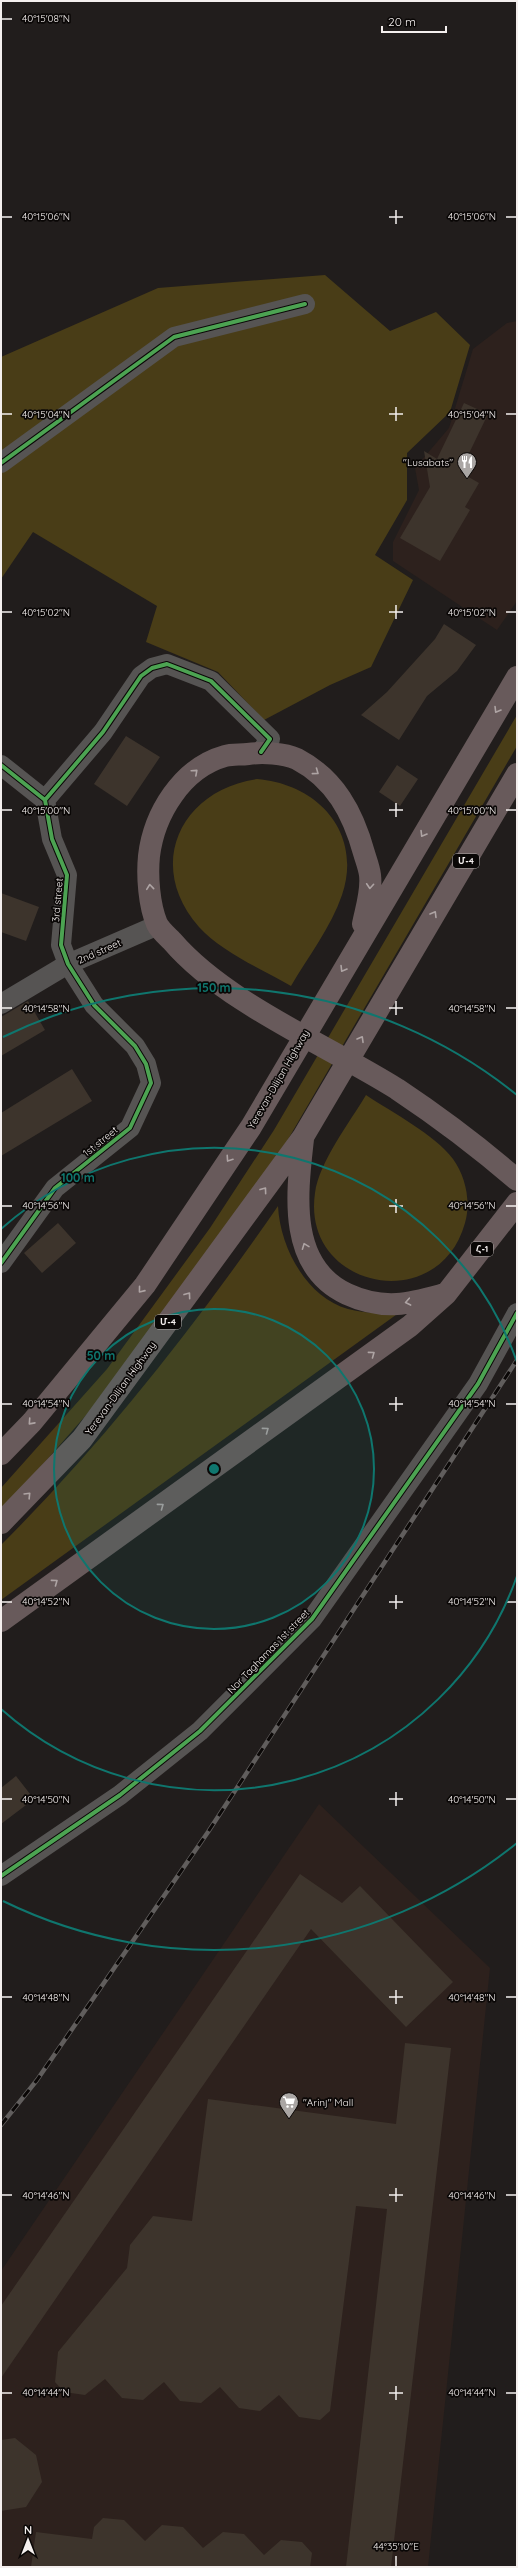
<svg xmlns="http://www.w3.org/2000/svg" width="518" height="2568" viewBox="0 0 518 2568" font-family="Quicksand,'Noto Sans Armenian',sans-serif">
  <rect width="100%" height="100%" fill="#211d1c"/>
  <path fill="#2d211d" d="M517,321v280l-20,29 -104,-69v-19l26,-52 -4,-22 34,-40 24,-79 34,-26z
    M319,1804l171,164 -62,599h-427v-296z"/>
  <path fill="#493d17" d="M325,275l65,56 46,-19 34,33 -20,67 -43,41v47l-32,55 38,25 -42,87 -41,18 -66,35 -46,-48 -72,-30 11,-36 -124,-74 -32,47v-222l157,-69z
    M517,715v31l-230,395 -171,240 -115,131v-24l106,-119 103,-141 64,-98z
    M257,779c61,5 106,54 85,116 -11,32 -34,62 -51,91 -28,-16 -71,-35 -92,-59 -54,-61 -19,-137 58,-148z
    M366,1095c27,18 68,39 87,64 13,18 18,43 12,64 -26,94 -164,66 -150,-30 4,-31 35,-71 51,-98z
    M278,1206c2,41 28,91 70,103 18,5 34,4 52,3l-399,288v-55c104,-104 194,-219 277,-339z"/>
  <path fill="#3d342c" d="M464,403l24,11 -28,58 19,11 -14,24 5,3 -30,51 -40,-23 30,-51 -6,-36 13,8z
    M444,624l32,21 -19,26 -30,25 -28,44 -38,-25 26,-23 48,-53z
    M126,736l34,21 -33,49 -33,-22z
    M397,765l21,14 -18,27 -21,-14z
    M1,893l38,14 -13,34 -25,-9z
    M28,1001l17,29 -44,26v-39z
    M72,1069l20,32 -91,55v-43z
    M58,1223l18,20 -34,30 -18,-20z
    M16,1776l18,23 -33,25v-36z
    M300,1874l42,29 18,-17 93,96 -47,45 -95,-98 -310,449v-72z
    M405,2043l46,5 -60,519h-45l41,-358 -31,-3 -26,205 -10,9 -21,-3 -20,-22 -19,16 -21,-3 -19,-21 -19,16 -21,-2 -16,-19 -21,18 -21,-2 -17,-19 -20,16 -21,-3 -9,-10 3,-30 69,-84 3,-23 23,-29 39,5 16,-122 188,25z
    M15,2438l21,17 6,27 -16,25 -25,4v-71z
    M103,2518l21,2 21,21 17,-16 21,2 20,21 20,-16 21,2 20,21 17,-15 21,2 10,11 -2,14h-279l5,-35 56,7 2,-12z"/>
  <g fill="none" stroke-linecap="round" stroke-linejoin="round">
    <path stroke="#565453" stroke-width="20" d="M1,463l173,-126 131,-33
      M1,765l44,35 7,39 15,36 -6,70 7,19 26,41 41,41 11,18 5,19 -21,45 -75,60 -54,75
      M45,800l58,-68 38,-56 11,-8 15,-4 44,17 59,58 -9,13
      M1,1004l67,-40 90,-39
      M1,1876l119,-81 80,-64 112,-112 166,-235 39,-71"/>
    <path stroke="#685a5b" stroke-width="22" d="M363,924c3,-15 9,-33 7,-49 -1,-8 -4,-15 -6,-22 -11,-40 -29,-74 -67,-94 -13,-6 -35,-7 -49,-5 -8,1 -16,0 -23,2 -43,12 -71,58 -76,100 -2,20 0,49 8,68 3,6 10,12 15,17 53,62 155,104 225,148 42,28 82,58 120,91
      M303,1139c-6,54 -16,127 44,155 15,7 33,11 50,10 16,-1 33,-6 48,-10
      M1,1454l31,-32 113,-137 106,-158 266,-450
      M1,1523l81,-84 221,-302 214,-363
      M1,1621l409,-295 36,-32 71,-91"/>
    <defs>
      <path id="rail" d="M1,2125l36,-45 171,-248 309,-472"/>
    </defs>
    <use href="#rail" stroke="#615e5d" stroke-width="4.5"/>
    <use href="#rail" stroke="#0a0706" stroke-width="3" stroke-dasharray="9" stroke-linecap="butt"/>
    <defs>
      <path id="cycleway" d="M1,463l173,-126 131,-33
        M1,765l44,35 7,39 15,36 -6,70 7,19 26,41 41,41 11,18 5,19 -21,45 -75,60 -54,75
        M45,800l58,-68 38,-56 11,-8 15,-4 44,17 59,58 -9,13
        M1,1876l119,-81 80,-64 112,-112 166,-235 39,-71"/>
    </defs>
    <use href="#cycleway" stroke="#0a0706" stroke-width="6"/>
    <use href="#cycleway" stroke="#4ca352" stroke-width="4"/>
  </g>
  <defs><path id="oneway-chevron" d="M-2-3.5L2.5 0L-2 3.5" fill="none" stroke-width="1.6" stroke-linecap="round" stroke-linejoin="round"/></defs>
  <g stroke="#aea4a4">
    <use href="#oneway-chevron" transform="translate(497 710) rotate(121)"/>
    <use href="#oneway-chevron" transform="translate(195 772) rotate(-42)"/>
    <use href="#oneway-chevron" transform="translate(316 772) rotate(36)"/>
    <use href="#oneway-chevron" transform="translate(423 834) rotate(121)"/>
    <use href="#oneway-chevron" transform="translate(370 886) rotate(94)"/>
    <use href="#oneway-chevron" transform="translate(150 887) rotate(-96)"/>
    <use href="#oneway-chevron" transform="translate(434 914) rotate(-59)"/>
    <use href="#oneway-chevron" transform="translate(343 969) rotate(121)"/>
    <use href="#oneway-chevron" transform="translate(361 1039) rotate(-60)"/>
    <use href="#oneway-chevron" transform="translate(229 1159) rotate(124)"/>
    <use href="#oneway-chevron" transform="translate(264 1190) rotate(-54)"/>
    <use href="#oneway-chevron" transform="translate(305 1246) rotate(-111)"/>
    <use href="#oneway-chevron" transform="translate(141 1290) rotate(129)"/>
    <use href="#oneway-chevron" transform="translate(188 1295) rotate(-54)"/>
    <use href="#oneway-chevron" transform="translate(408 1302) rotate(169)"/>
    <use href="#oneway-chevron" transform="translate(372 1354) rotate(-36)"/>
    <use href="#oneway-chevron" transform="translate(31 1422) rotate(132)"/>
    <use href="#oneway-chevron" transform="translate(266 1430) rotate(-36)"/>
    <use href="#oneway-chevron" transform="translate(28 1495) rotate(-46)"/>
    <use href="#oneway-chevron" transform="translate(161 1506) rotate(-36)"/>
    <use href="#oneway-chevron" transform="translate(55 1582) rotate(-36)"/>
  </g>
  <path fill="none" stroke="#f4efee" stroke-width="1.5" d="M2,19h10M396,210v14M2,217h10M389,217h14M506,217h10M396,407v14M2,414h10M389,414h14M506,414h10M396,605v14M2,612h10M389,612h14M506,612h10M396,803v14M2,810h10M389,810h14M506,810h10M396,1001v14M2,1008h10M389,1008h14M506,1008h10M396,1199v14M2,1206h10M389,1206h14M506,1206h10M396,1397v14M2,1404h10M389,1404h14M506,1404h10M396,1595v14M2,1602h10M389,1602h14M506,1602h10M396,1792v14M2,1799h10M389,1799h14M506,1799h10M396,1990v14M2,1997h10M389,1997h14M506,1997h10M396,2188v14M2,2195h10M389,2195h14M506,2195h10M396,2386v14M2,2393h10M389,2393h14M506,2393h10M396,2556v10"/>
  <circle cx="214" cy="1469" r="160" fill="#0f766e" fill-opacity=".12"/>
  <g fill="none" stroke="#0f766e" stroke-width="2">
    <circle cx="214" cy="1469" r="160"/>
    <path d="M517 1576A321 321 0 0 1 1 1709M1 1229A321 321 0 0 1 517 1362"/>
    <path d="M517 1843A481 481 0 0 1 3 1901M3 1037A481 481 0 0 1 517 1095"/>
  </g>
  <defs>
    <symbol id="restaurant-pin" viewBox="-11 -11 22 30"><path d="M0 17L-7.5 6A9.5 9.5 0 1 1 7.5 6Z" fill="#aaa6a4" stroke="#0a0706"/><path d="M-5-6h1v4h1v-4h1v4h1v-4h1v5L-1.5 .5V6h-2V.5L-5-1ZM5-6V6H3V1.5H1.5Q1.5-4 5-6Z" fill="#fff"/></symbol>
    <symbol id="supermarket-pin" viewBox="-11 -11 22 30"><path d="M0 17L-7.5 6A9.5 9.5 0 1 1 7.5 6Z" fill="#aaa6a4" stroke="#0a0706"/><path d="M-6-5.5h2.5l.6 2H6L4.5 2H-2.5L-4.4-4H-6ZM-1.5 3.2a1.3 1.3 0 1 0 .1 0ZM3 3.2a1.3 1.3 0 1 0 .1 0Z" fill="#fff"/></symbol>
  </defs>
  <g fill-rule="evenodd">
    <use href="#restaurant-pin" x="456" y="451" width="22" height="30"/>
    <use href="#supermarket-pin" x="278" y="2091" width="22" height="30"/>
  </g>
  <g text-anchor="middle" stroke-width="3.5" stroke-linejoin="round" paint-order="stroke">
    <g fill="#0a0706" stroke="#aea9a8" stroke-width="1">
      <rect x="453" y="854" width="26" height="14" rx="3"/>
      <rect x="471" y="1242" width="22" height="14" rx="3"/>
      <rect x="155" y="1315" width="26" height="14" rx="3"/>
    </g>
    <g font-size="9" font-weight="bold" fill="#f4efee">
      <text x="466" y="864">Մ-4</text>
      <text x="482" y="1252">Հ-1</text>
      <text x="168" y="1325">Մ-4</text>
    </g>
    <g font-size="10" fill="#f4efee" stroke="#0a0706" text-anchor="end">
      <text x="453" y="466">"Lusabats"</text>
      <text x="303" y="2106" text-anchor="start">"Arinj" Mall</text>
    </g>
    <g font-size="10" fill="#f4efee" stroke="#0a0706">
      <text transform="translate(57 900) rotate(-85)" y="4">3rd street</text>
      <text transform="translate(99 951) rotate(-24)" y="4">2nd street</text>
      <text transform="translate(278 1079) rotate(-60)" y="4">Yerevan-Dilijan Highway</text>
      <text transform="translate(100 1141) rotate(-39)" y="4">1st street</text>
      <text transform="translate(120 1388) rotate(-54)" y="4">Yerevan-Dilijan Highway</text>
      <text transform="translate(268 1651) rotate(-46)" y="4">Nor Taghamas 1st street</text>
    </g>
  </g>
  <g font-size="10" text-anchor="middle" fill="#f4efee" stroke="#0a0706" stroke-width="3.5" stroke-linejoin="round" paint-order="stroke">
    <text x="46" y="22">40°15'08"N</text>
    <text x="46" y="220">40°15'06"N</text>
    <text x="472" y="220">40°15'06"N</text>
    <text x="46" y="418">40°15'04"N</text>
    <text x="472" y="418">40°15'04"N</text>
    <text x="46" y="616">40°15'02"N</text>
    <text x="472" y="616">40°15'02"N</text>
    <text x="46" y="814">40°15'00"N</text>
    <text x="472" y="814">40°15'00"N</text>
    <text x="46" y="1012">40°14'58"N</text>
    <text x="472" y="1012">40°14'58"N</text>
    <text x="46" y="1209">40°14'56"N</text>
    <text x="472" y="1209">40°14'56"N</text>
    <text x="46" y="1407">40°14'54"N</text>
    <text x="472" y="1407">40°14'54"N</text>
    <text x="46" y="1605">40°14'52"N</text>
    <text x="472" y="1605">40°14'52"N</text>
    <text x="46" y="1803">40°14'50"N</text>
    <text x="472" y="1803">40°14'50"N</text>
    <text x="46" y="2001">40°14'48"N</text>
    <text x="472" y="2001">40°14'48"N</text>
    <text x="46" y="2199">40°14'46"N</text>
    <text x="472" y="2199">40°14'46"N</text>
    <text x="46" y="2396">40°14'44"N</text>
    <text x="472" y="2396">40°14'44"N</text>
    <text x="396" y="2550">44°35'10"E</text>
  </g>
  <circle cx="214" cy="1469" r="6" fill="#0f766e" stroke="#0a0706" stroke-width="2"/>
  <g font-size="12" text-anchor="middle" font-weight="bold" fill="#0f766e" stroke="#0a0706" stroke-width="3.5" stroke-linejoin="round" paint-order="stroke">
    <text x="214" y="992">150 m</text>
    <text x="78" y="1182">100 m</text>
    <text x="101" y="1360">50 m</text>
  </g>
  <rect width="518" height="2568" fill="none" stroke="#f4efee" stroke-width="4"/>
  <g transform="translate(28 2540)" stroke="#0a0706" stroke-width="3" paint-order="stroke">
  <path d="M0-3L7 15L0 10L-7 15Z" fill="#f4efee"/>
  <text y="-6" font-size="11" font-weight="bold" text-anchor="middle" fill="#f4efee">N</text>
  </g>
  <path d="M382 26v6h64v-6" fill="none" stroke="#f4efee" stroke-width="2"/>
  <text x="388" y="26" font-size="12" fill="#f4efee" stroke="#0a0706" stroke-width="3" paint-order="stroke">20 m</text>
</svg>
